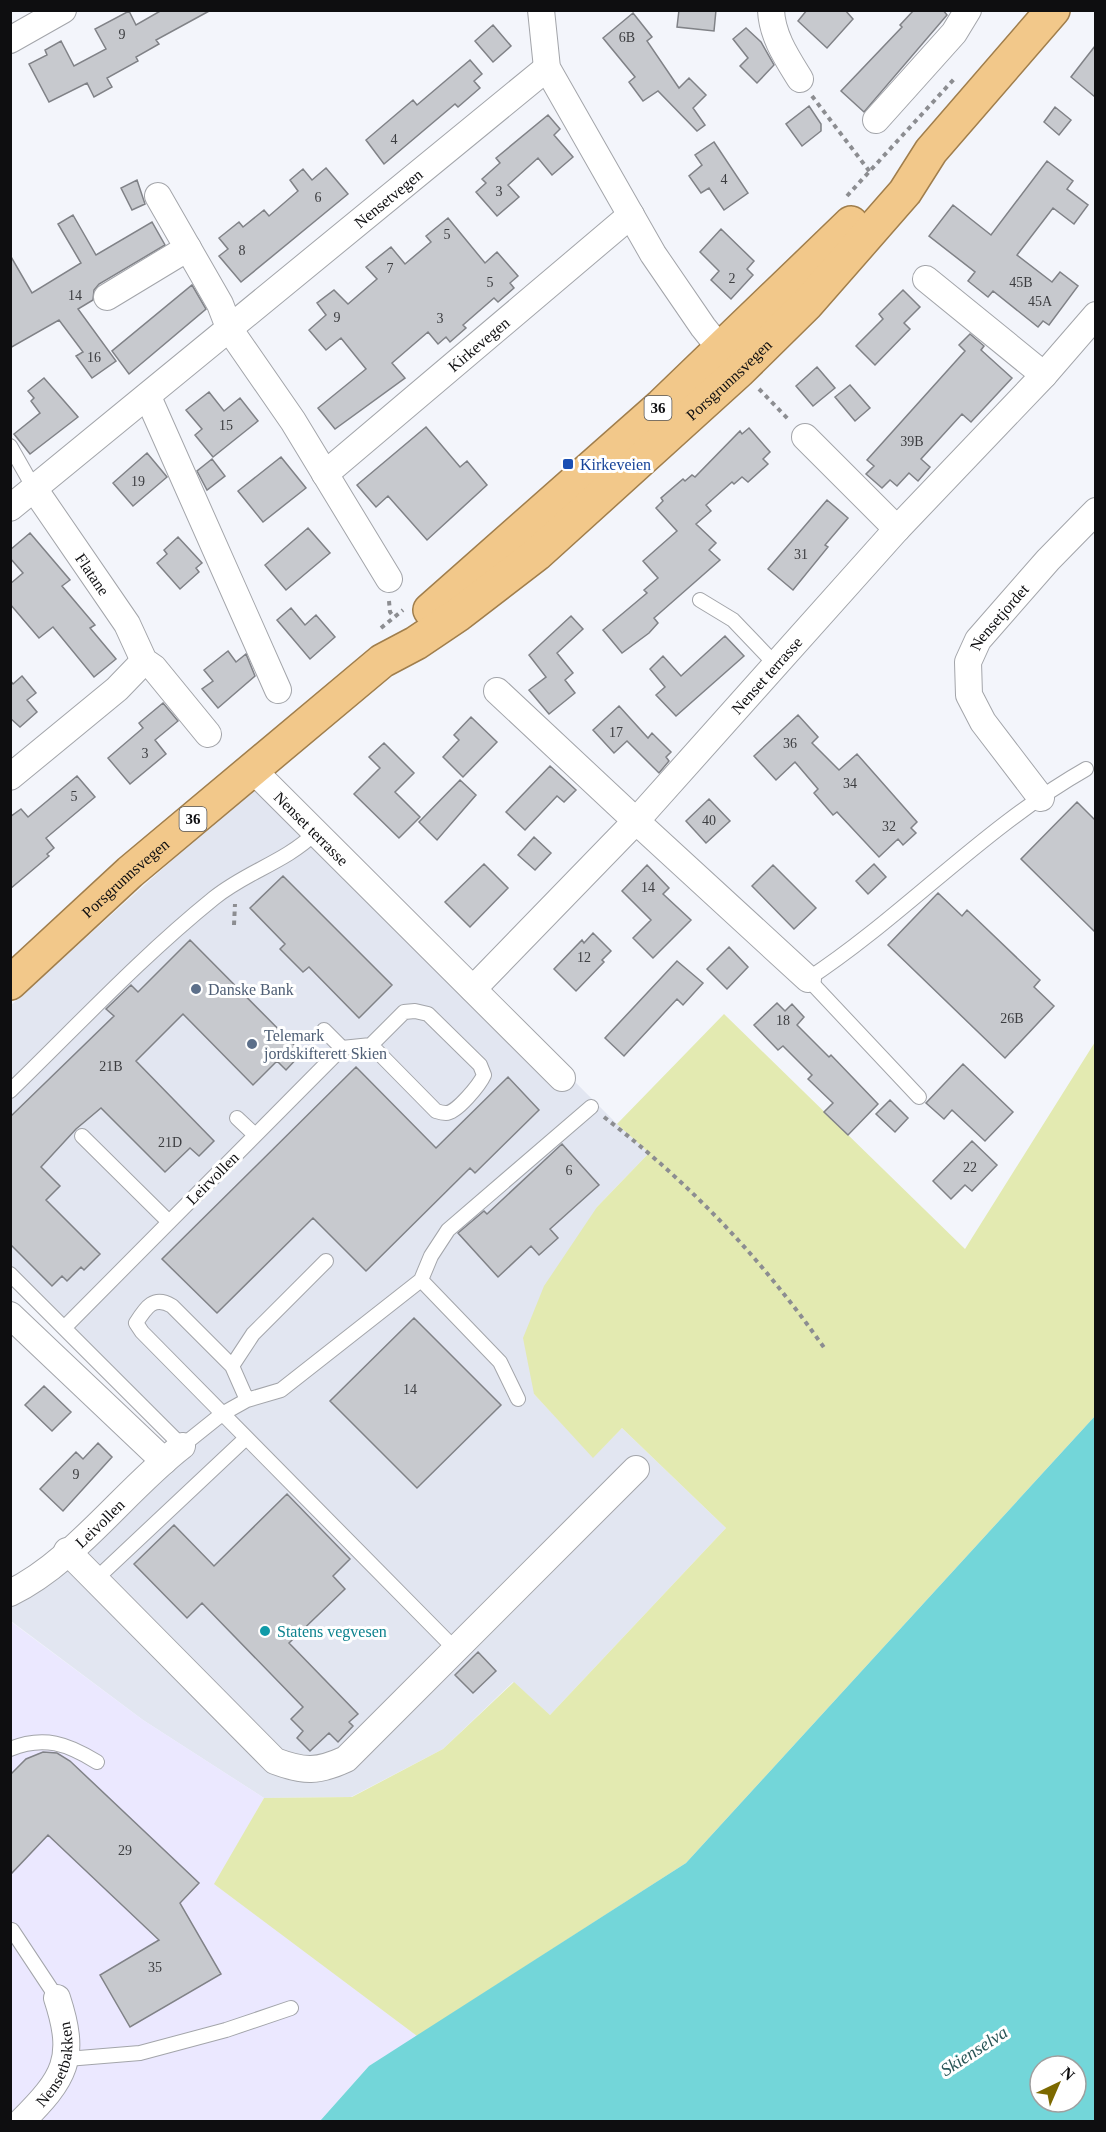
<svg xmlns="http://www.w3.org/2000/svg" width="1106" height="2132" viewBox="0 0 1106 2132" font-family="'Times New Roman',serif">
  <rect width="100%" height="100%" fill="#f3f5fb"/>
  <path fill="#e2e6f1" d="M268,774l349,350 32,29 -52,54 -63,187 59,63 29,-29 104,100 -176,187 -37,-33 -70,67 -92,48 -87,1 -121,-78 -132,-99v-28l171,-147 -171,-172 -1,-268z"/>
  <path fill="#ebe8ff" d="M10,1621l133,99 121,78 -49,86 202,152 -48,30 -49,55h-309z"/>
  <path fill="#e3eab1" d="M724,1014l241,235 130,-207v374l-409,447 -269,173 -203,-152 50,-86 88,-1 91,-48 71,-67 36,33 176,-187 -104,-100 -29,30 -59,-64 -11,-56 21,-52 53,-79 52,-54 -32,-29z"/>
  <path fill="#73d6d9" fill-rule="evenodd" d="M1095,1416v705h-775l49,-55 317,-203zM1040,2066h36v36h-36z"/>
  <path fill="#c7c9ce" stroke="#808287" stroke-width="1.5" d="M162,10h49l-55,30 3,4 -23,13 2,4 -31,17 5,9 -18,10 -7,-14 -38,19 -20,-38 18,-9 -2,-5 16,-9 13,25 32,-17 -11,-20 34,-18 7,14z
    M679,10h37l-2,21 -37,-4z
    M807,10h38l8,9 -26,29 -29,-27z
    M914,10h29l4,5 -83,97 -23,-21 61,-64 -2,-2z
    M633,13l19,24 -5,4 32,47 10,-10 17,17 -13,13 12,17 -8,6 -39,-40 -15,10 -14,-19 6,-5 -32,-39z
    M493,25l18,21 -18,16 -18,-21z
    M746,28l15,14 13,23 -17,18 -17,-17 8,-8 -15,-19z
    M1095,46v51l-24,-20z
    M470,60l12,14 -8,7 6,7 -22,19 -3,-3 -71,60 -18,-24 47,-40 4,5z
    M809,106l12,18v7l-19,15 -16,-22z
    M1055,107l16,13 -12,15 -15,-13z
    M548,115l12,14 -6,6 19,22 -21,18 -14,-17 -30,27 11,12 -22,19 -21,-24 10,-9 -4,-4 18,-16 -4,-5z
    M714,142l34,51 -24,17 -15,-22 -8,5 -12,-17 13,-11 -7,-10z
    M1047,161l26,20 -6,8 21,16 -14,19 -21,-16 -36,47 35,27 8,-10 18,14 -29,39 -6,-4 -5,6 -45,-36 -5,6 -20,-16 7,-9 -46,-36 24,-31 38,30z
    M326,168l22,26 -107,88 -22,-26 9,-7 -9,-11 20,-16 4,5 21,-17 5,6 29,-25 -8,-11 13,-11 9,11z
    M137,180l8,24 -13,6 -11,-22z
    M73,215l23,40 56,-33 13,23 -66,39 -5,6 -1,10 -15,9 38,52 -24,17 -16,-22 7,-4 -24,-32 -49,28v-93l22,38 49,-30 -23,-39z
    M448,218l37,45 12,-11 21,24 -8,7 4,5 -16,14 -4,-4 -31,27 3,3 -16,14 -4,-5 -8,7 -10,-12 -36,31 13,15 -70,51 -17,-21 48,-39 -25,-31 -15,12 -17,-20 17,-15 -9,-12 17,-13 14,14 29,-25 -11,-12 25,-20 14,17 26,-22 -5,-6z
    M721,229l33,32 -7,8 6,6 -22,24 -20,-19 8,-9 -19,-19z
    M192,285l14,24 -77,65 -17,-23z
    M903,290l17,17 -16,16 6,6 -35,36 -19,-19 27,-27 -4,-5z
    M970,334l14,12 -3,4 31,28 -41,44 -9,-8 -41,45 9,8 -12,14 -9,-8 -12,13 -7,-6 -8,8 -16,-14 8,-8 -7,-6 98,-109 -6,-6z
    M817,367l18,21 -22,18 -17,-20z
    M44,378l34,39 -48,37 -16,-20 26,-21 -9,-12 3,-3 -6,-7z
    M850,385l20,23 -15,13 -20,-24z
    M209,392l15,19 16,-13 18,23 -45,36 -18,-22 7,-6 -16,-19z
    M426,427l34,40 7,-6 20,24 -60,55 -39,-44 -12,11 -19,-22z
    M749,428l21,24 -7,7 5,5 -20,18 -6,-5 -8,7 -2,-2 -26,23 5,6 -15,13 20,19 -7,7 11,10 -66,58 4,5 -9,10 -27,20 -19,-23 44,-37 -3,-3 14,-12 -15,-17 34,-30 -21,-23 7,-7 -2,-3 22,-19 2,2 7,-6 3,2 45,-46 2,3z
    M147,453l20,24 -34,29 -20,-23z
    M281,457l25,31 -43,34 -25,-31z
    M212,459l13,17 -18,14 -10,-19z
    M827,500l21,18 -23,27 3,2 -35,43 -25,-21z
    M308,528l22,25 -44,37 -21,-25z
    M30,533l40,47 -8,6 33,39 -5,3 26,31 -22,18 -41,-50 -14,11 -29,-34v-20l13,-11 -13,-15v-8z
    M178,537l24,26 -6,5 3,4 -19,17 -23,-26 10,-9 -3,-4z
    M291,608l14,17 11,-10 19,22 -25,22 -33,-39z
    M571,616l12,13 -26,24 16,20 -8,7 10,13 -26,21 -20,-24 17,-13 -17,-22z
    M725,636l19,20 -68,60 -20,-21 9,-8 -15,-18 13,-13 18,20z
    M228,651l8,11 10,-8 9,22 -37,32 -16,-19 11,-8 -9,-11z
    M22,676l14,17 -9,7 10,12 -17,15 -10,-9v-38l3,4z
    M163,703l15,18 -23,19 11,14 -36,30 -22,-26 35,-30 -4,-5z
    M619,706l29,32 4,-5 19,19 -5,5 3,4 -10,12 -32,-32 -13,12 -21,-23z
    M798,715l20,22 -6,6 27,27 18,-16 60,68 -6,6 5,5 -13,12 -5,-6 -19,18 -42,-45 -4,3 -19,-22 4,-4 -23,-27 -19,18 -22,-24z
    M471,717l26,25 -34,35 -20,-20 16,-17 -5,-5z
    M384,743l30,30 -19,19 25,25 -21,21 -45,-44 26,-26 -11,-11z
    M550,766l26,24 -12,12 -7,-6 -32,34 -19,-18z
    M77,776l18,21 -49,41 8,10 -7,6 2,2 -39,33v-72l11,-8 7,8z
    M460,780l16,15 -39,45 -18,-18z
    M709,799l21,22 -24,22 -20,-22z
    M1077,802l18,18v112l-74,-73z
    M534,837l17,16 -16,17 -17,-15z
    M484,864l24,24 -38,39 -25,-25z
    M874,864l12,13 -18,17 -12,-13z
    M647,865l22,23 -6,6 28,26 -38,38 -20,-20 18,-18 -29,-29z
    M773,865l43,43 -22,21 -42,-43z
    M283,876l109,109 -33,33 -50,-51 -6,5 -23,-23 5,-5 -35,-36z
    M938,893l24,23 5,-6 73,70 -6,7 20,19 -49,52 -117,-113z
    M593,933l18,18 -9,9 2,2 -28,29 -22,-22 28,-29 2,3z
    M190,940l112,113 -16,17 -9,-9 -24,24 -70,-71 -47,47 78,80 -15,15 -9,-8 -25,24 -64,-64 -25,21 -35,38 19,19 -14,14 54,54 -16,16 -3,-3 -14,14 -5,-5 -10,10 -42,-42v-127l104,-101 -8,-7 25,-24 7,7z
    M729,947l19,20 -21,22 -20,-20z
    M677,961l26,22 -20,22 -6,-6 -53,57 -19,-18z
    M777,1003l8,8 7,-7 12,13 -7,8 32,32 2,-2 47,49 -30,31 -24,-23 9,-9 -25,-24 4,-4 -29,-29 -5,4 -24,-25z
    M963,1064l50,48 -28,29 -33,-31 -8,9 -18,-16z
    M356,1067l80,81 72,-71 31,33 -64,63 -5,-5 -104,103 -53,-53 -96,95 -55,-54z
    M890,1100l18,18 -13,14 -19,-18z
    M972,1141l25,24 -25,26 -7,-6 -14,14 -18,-18z
    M562,1144l37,41 -49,44 8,9 -19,17 -8,-9 -33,31 -40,-44 26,-22 3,3z
    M414,1318l87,87 -84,83 -87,-87z
    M44,1386l27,26 -19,19 -27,-26z
    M98,1443l14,14 -49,54 -23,-22 36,-37 7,7z
    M287,1494l63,65 -17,17 12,13 -56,54 69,71 -9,8 4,4 -15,16 -9,-9 -19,18 -13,-13 6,-7 -12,-12 12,-12 -101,-104 -15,15 -53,-54 40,-39 40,41z
    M478,1652l18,19 -23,22 -18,-18z
    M43,1752l14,1 13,8 129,122 -19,20 41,71 -91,53 -30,-52 59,-35 -111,-105 -38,40v-100l16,-16z"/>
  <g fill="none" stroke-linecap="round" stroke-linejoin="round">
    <defs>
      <path id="service" d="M10,446l25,44
        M700,600l33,20 44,46
        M342,1048l29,-3 33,-33 11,-1 13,3 52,51 4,10c-4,9 -27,38 -38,38 -3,0 -7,-1 -10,-2l-65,-66
        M10,1091c67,-65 131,-134 204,-193 32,-26 71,-36 100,-64
        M919,1097l-111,-118c97,-64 176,-152 278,-210
        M237,1118l18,17
        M82,1136l87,86
        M10,1274l172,172 40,-32 25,-14 34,-10 140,-110 10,-24 17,-26 143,-123
        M421,1280l79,82 18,37
        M65,1327l277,-279 -18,-18
        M232,1366l-60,-60c-18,-11 -26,1 -36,17l6,9 314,318
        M247,1400l-15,-34 21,-32 73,-73
        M95,1580l150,-141
        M10,1749c34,-14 58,-5 87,13
        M12,1930l45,68
        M67,2059l73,-6 86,-23 65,-22"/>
      <g id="minor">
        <path d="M541,10l6,58 106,186 50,73 28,35"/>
        <path d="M771,10c1,26 16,48 29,69"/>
        <path d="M10,40l53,-30"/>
        <path d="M876,120l78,-87 14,-23"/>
        <path d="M158,196l62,108 10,26 63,91 96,158"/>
        <path d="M926,279l118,96"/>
        <path d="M107,297l81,-49"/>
        <path d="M148,397l130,293"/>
        <path id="s1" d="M325,474l306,-259"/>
        <path id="s2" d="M35,490l92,134 17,37 10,7 54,66"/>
        <path id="s3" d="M10,508l537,-440"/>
        <path d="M897,529l147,-154 52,-60"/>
        <path id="s4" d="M497,691l139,130 261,-292 -92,-92"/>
        <path id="s5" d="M252,769l310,309"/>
        <path d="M10,777l107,-88 27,-28"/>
        <path id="s6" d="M1041,798l-58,-76 -14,-27 -1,-33 10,-22 70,-80 48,-49"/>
        <path d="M473,989l163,-168 172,158"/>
        <path d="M10,1315l154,146"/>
        <path d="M67,1551l208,210c29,11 43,11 71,-2l290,-290"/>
        <path id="s7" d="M10,1593c63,-30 116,-104 172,-147"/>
        <path id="s8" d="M21,2122c44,-44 56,-63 36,-124"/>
      </g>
      <g id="trunk">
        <path d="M430,610l232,-205 189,-182"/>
        <path id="s9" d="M10,983l120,-111 252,-211 34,-18 43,-29 78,-60 202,-183 68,-67 98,-112 26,-41 122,-141"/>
      </g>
    </defs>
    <use href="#service" stroke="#a3a5aa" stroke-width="16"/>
    <use href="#minor" stroke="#a3a5aa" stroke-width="28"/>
    <use href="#trunk" stroke="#a07e4c" stroke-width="36"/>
    <path stroke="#8c8d91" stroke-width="4" stroke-dasharray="4.5 4.5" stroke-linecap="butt" d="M812,96l58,76
      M847,196l108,-118
      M759,389l30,31
      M389,601l1,11 4,5
      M381,628l22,-18
      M234,925l1,-21
      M604,1117c88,68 157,141 221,232"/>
    <use href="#service" stroke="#fff" stroke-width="14"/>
    <use href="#minor" stroke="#fff" stroke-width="26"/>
    <use href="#trunk" stroke="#f2c88a" stroke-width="33"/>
  </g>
  <rect fill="#1a4fb4" stroke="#fff" stroke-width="2" x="562" y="458" width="12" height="12" rx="3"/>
  <g fill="#5c6f8a" stroke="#fff" stroke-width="2">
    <circle cx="196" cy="989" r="6"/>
    <circle cx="252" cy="1044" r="6"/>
  </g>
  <circle fill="#0f9aa8" stroke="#fff" stroke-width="2" cx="265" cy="1631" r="6"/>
  <g text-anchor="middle" stroke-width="6" stroke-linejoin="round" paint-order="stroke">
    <g font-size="14" fill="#3c3d40">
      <text x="122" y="39">9</text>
      <text x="627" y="42">6B</text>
      <text x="394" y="144">4</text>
      <text x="724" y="184">4</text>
      <text x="499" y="196">3</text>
      <text x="318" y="202">6</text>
      <text x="447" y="239">5</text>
      <text x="242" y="255">8</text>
      <text x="390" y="273">7</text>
      <text x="732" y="283">2</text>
      <text x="490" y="287">5</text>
      <text x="1021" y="287">45B</text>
      <text x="75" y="300">14</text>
      <text x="1040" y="306">45A</text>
      <text x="337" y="322">9</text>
      <text x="440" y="323">3</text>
      <text x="94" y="362">16</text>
      <text x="226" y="430">15</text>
      <text x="912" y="446">39B</text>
      <text x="138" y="486">19</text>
      <text x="801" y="559">31</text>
      <text x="616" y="737">17</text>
      <text x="790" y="748">36</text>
      <text x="145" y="758">3</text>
      <text x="850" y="788">34</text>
      <text x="74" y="801">5</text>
      <text x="709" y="825">40</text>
      <text x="889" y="831">32</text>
      <text x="648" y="892">14</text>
      <text x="584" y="962">12</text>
      <text x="1012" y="1023">26B</text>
      <text x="783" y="1025">18</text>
      <text x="111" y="1071">21B</text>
      <text x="170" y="1147">21D</text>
      <text x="970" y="1172">22</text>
      <text x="569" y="1175">6</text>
      <text x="410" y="1394">14</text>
      <text x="76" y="1479">9</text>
      <text x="125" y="1855">29</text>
      <text x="155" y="1972">35</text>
    </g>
    <g fill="#fff" stroke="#565658" stroke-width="1.5">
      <rect x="644.5" y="396" width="27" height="24" rx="4.5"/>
      <rect x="179.5" y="807" width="27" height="24" rx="4.5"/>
    </g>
    <g font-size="15" font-weight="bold" fill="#0e0e10">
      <text x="658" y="413">36</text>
      <text x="193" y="824">36</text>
    </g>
    <g font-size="16" fill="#0e0e10" stroke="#fff">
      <text dy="6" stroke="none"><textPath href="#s3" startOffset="489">Nensetvegen</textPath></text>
      <text dy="6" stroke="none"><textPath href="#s1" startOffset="201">Kirkevegen</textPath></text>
      <text dy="6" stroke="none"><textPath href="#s9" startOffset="940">Porsgrunnsvegen</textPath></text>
      <text dy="6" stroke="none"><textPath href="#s2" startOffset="102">Flatane</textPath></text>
      <text dy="6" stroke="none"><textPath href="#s6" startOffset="214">Nensetjordet</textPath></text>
      <text dy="6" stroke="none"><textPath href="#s4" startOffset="386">Nenset terrasse</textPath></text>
      <text dy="6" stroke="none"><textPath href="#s5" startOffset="84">Nenset terrasse</textPath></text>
      <text dy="6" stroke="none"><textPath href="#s9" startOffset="156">Porsgrunnsvegen</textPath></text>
      <text transform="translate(212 1178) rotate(-45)" y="6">Leirvollen</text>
      <text dy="6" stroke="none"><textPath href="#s7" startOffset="114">Leivollen</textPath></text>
      <text dy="6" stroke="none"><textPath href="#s8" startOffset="70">Nensetbakken</textPath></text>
    </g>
    <g font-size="16" fill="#164399" stroke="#fff" text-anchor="start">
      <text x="580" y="470">Kirkeveien</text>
    </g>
    <g font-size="16" fill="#4e5e75" stroke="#fff" text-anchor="start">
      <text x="208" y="995">Danske Bank</text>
      <text x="264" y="1041">Telemark<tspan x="264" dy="18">jordskifterett Skien</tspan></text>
    </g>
    <g font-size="16" fill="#0d838f" stroke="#fff" text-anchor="start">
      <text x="277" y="1637">Statens vegvesen</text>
    </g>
    <g font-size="18" font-style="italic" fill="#295657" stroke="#fff">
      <text transform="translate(974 2051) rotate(-33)" y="6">Skienselva</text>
    </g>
  </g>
  <rect width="1106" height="2132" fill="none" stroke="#0e0e10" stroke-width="24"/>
  <g transform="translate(1058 2084) rotate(44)"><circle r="28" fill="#ffffff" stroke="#9f9f9f" stroke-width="1.5"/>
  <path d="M0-4.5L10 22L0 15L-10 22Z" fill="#7c6900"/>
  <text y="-9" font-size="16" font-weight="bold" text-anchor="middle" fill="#0e0e10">N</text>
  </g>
</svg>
